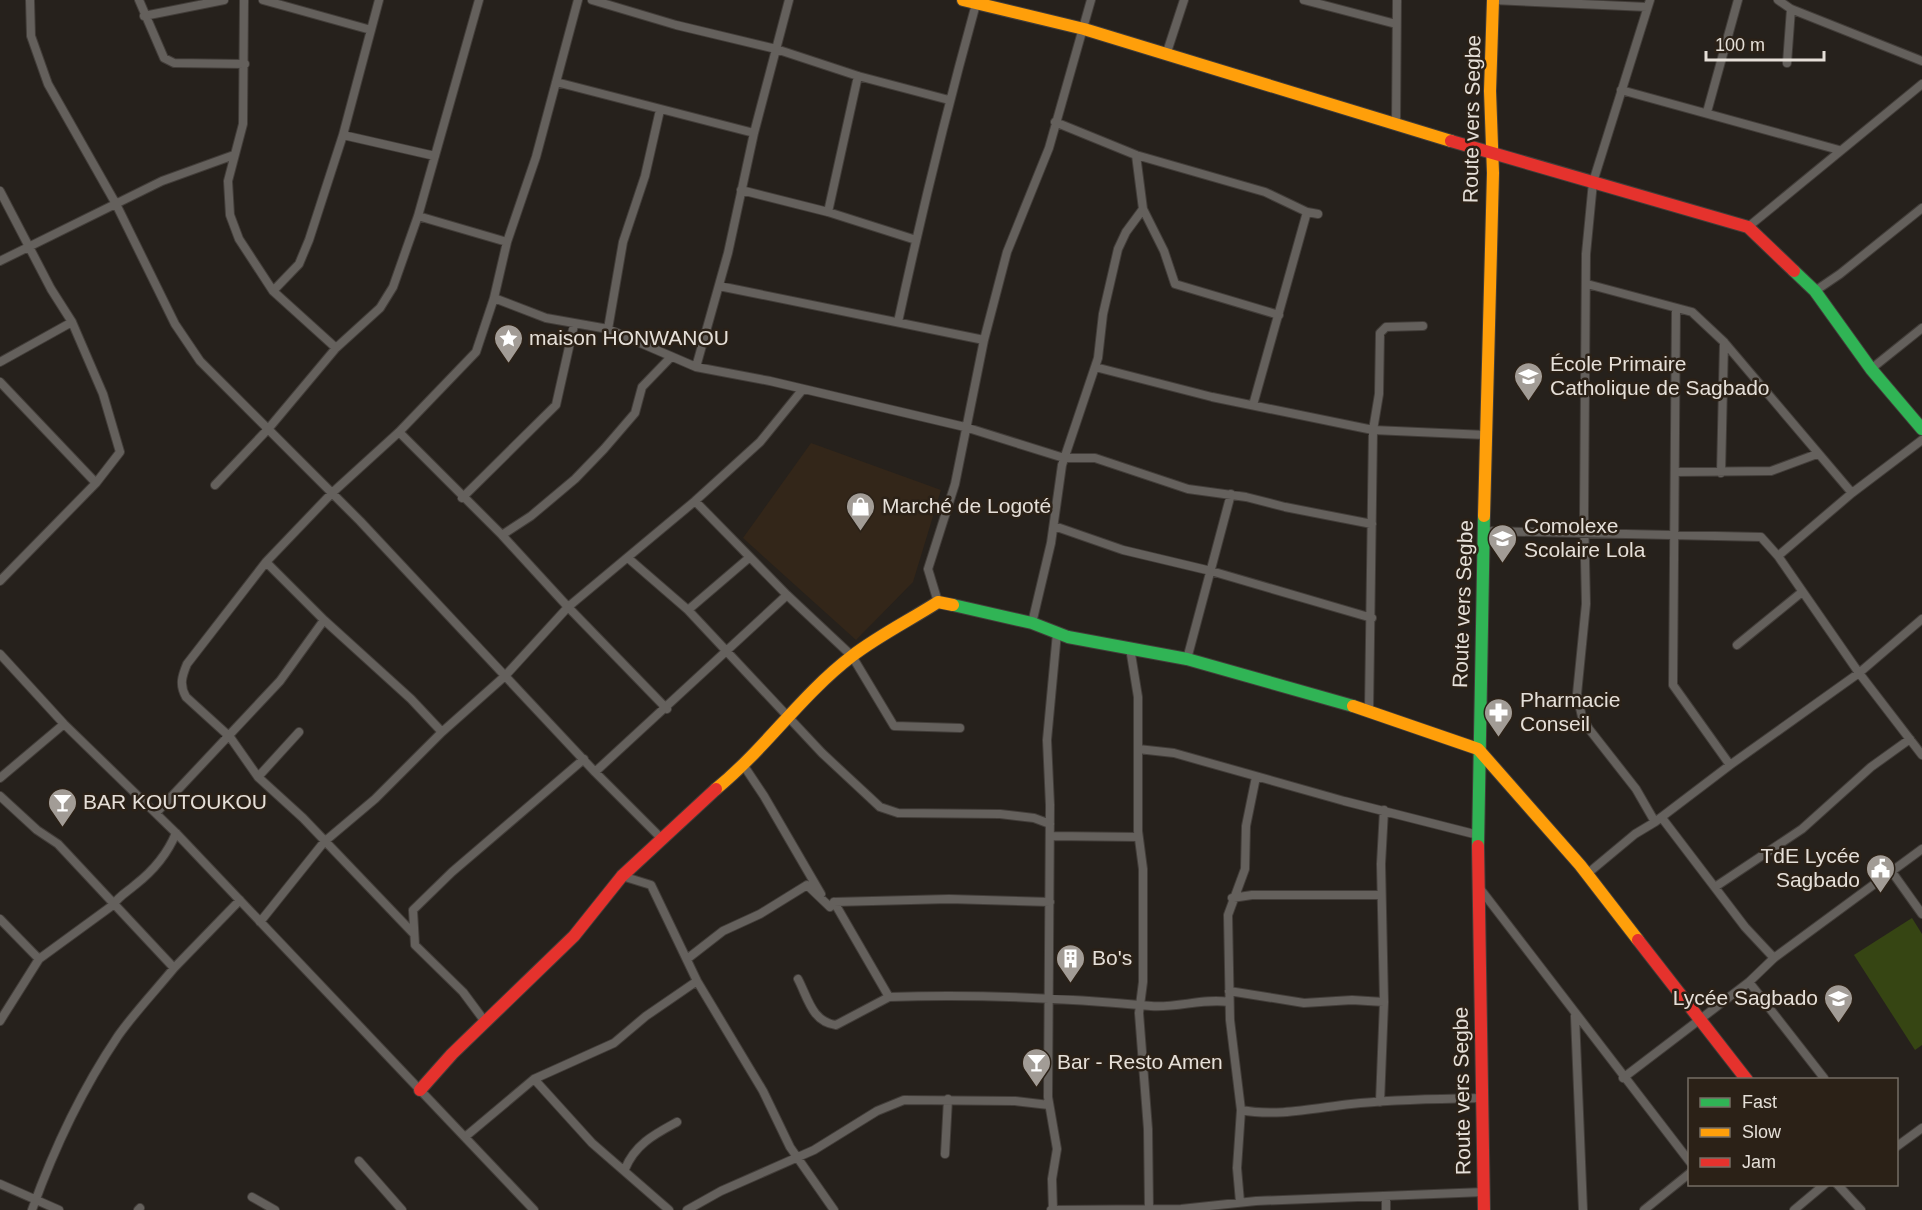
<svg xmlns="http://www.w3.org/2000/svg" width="1922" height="1210" viewBox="0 0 1922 1210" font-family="Helvetica,sans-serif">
  <rect width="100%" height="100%" fill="#26211c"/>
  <path fill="#332619" d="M811,443l130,47 -28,92 -57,58 -113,-102z"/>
  <path fill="#364513" d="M1912,918l10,16v111l-7,5 -61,-95z"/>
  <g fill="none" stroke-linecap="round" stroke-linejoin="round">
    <defs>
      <path id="street" d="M30,0l1,36 17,48 68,120 59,120 25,37 160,160 235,251 67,67
        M139,0l25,58 10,5 71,1
        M244,0l-1,124 -15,57 2,34 9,24 34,52 63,57
        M263,0l108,30
        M578,0l-42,157 -29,85 -13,56 52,20 62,11 88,38 74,14 195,46 99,31h31l93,31 58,8 39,10 87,17
        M592,0l84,25 100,24 82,27 91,24
        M1304,0l92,24
        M1493,0l154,7
        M1650,0l-57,182 -7,72 -2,261 2,89 -9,90 5,23 7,12 47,60 19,33 75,-57 129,-92 63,-54
        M1778,0l13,9 131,52
        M144,16l80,-16
        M1166,55l18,-55
        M1787,63l4,-54
        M556,82l198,51
        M1621,90l218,60
        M1707,112l31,-112
        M1055,122l81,33 129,37 42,20 11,2
        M1396,125l1,-125
        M343,135l92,21
        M1136,155l7,54 21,42 11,33 104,31
        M741,190l87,22 88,28
        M0,191l51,98 21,33 31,72 17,58 -24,31 -96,98
        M828,212l30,-136
        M418,216l89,26
        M1748,227l174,-143
        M0,261l162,-80 72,-26
        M1587,284l105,28 32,30 128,151
        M719,286l265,54
        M273,291l26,-27 10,-24 34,-105 36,-135
        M1815,291l25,-17 82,-66
        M1676,308l-3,377 57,80
        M898,322c23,-107 49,-213 78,-318
        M608,329l15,-87 22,-66 15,-66
        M0,362l72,-40
        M696,367l32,-114 26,-120 35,-133
        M1095,367l117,30 161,33 113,5
        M1871,369l51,-41
        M0,382l96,101
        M1253,405l54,-193
        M399,432l103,103 66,72 99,102
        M1675,472l96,-1 46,-17
        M1721,473l3,-131
        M215,485l54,-57 67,-80 44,-40 13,-21 25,-71 61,-216
        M462,498l94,-93 18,-80
        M695,501l92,94 65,61 42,70 66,2
        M1054,526l69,24 88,21 161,47
        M1485,531l276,6 17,19 81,117 63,82
        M502,535l29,-19 44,-37 29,-30 31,-36 7,-26 29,-30
        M1778,556l74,-63 70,-53
        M628,558l60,52 134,143 58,54 18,6 102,1 34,4 16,6
        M938,602l-10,-33 27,-85 29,-144 23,-88 42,-104 42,-148
        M688,610l62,-53
        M324,620l87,79 31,33
        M1032,623l19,-80 11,-78 36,-107 5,-44 15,-65 8,-17 17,-23
        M1737,645l65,-53
        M1130,648l8,49v134l5,38v113l-4,31 9,116 1,81
        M0,654l64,70 112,109 358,377
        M1187,659l44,-165
        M1369,710l4,-280 6,-36 1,-61 6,-6 37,-1
        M1138,749l36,4 170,48 134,34
        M744,766l20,30 57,98
        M595,772l192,-177
        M258,777l41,-45
        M0,778l64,-54
        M0,796l37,34 21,14 116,124c-18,22 -39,44 -56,68 -35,52 -65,115 -86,174
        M156,813l124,-132 44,-61 -58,-58
        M1662,818l83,109 29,31
        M1050,836l88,1
        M1892,872l30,42
        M1587,874l48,-40 20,-12
        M622,876l29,9 46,96 66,110 27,56 44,63
        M1478,886l212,276
        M1715,887l87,-58 69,-62 39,-28
        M1232,898l20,-3h129
        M834,902l115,-3 101,3
        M830,907l4,-5 55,95c87,-3 176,1 262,9 27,2 52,-8 78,-4
        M0,919l39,40
        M260,922l64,-80 51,-43 67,-67 63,-56 63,-69 127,-106 65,-59 43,-53
        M413,933l-110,-115 -45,-41 -28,-40 -44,-40c-7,-12 -4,-21 1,-33l79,-102 66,-69 67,-61 77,-80 18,-54
        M687,959l36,-28 37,-17 47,-29 23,22
        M174,968l66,-68
        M798,979c10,19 14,43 38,46l53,-28
        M1749,982l75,96
        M1229,991l75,12 48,-3 32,2
        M1575,1016l8,194
        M0,1021l39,-62 74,-54c6,-9 14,-13 22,-20 18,-14 32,-30 41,-52
        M486,1023l-23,-31 -48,-47 -2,-35 39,-38 132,-113
        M1623,1078l126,-96 25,-24 148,-109
        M534,1079l58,64 77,67
        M1380,1102l4,-100 -3,-138 3,-54
        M1241,1110c36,7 74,-2 110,-6 43,-5 87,-5 130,-6
        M465,1137l69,-58 80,-36 32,-27 51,-35
        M1896,1147l26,-19
        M945,1154l3,-55
        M359,1161l43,49
        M625,1169c10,-25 30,-35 52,-47
        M0,1184l59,26
        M1837,1184l24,26
        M1386,1196v14
        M252,1197l23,13
        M1240,1202l-3,-34 4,-58 -11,-90 -2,-105 17,-46 1,-43 10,-49
        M138,1210l2,-2
        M687,1210l34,-19 93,-41 63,-39 27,-11 111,1 34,4
        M1051,1210l130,-1 75,-8 228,-9
        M1053,1210l-1,-31 5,-30 -9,-52 2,-292 -3,-65 10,-107
        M1644,1210l46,-37
        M1794,1210l31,-26"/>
      <path id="fast" d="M1794,271l21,20 56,78 51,60
        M953,605l79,18 36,14 119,22 166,47
        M1478,846l6,-330"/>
      <path id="slow" d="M963,0l121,29 367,112
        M1484,516l9,-343 -3,-82 3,-91
        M1353,706l125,43 102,116 58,75
        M716,789c49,-40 85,-94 136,-133 26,-20 58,-36 86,-54l15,3"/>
      <path id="jam" d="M1451,141l297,86 46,44
        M1478,846l6,364
        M1638,940l109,140
        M420,1090l32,-36 122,-118 48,-60 94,-87"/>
    </defs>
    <use href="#street" stroke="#423d39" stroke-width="10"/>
    <use href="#fast" stroke="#423d39" stroke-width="14"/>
    <use href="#slow" stroke="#423d39" stroke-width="14"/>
    <use href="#jam" stroke="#423d39" stroke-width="14"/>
    <use href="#street" stroke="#64605c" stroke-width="8"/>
    <use href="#fast" stroke="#30b455" stroke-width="12"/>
    <use href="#slow" stroke="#ff9f0a" stroke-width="12"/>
    <use href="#jam" stroke="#e5322d" stroke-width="12"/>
  </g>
  <defs>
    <symbol id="sight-pin" viewBox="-11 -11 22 30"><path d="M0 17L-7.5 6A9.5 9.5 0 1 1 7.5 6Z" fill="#a29c96" stroke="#2b2117"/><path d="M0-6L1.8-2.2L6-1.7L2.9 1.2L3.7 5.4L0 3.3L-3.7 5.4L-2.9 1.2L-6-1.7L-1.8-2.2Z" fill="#fff"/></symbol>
    <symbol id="school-pin" viewBox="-11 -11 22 30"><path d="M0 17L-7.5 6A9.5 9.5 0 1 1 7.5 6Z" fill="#a29c96" stroke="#2b2117"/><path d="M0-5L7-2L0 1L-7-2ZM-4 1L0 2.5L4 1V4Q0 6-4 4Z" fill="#fff"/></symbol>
    <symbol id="shop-pin" viewBox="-11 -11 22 30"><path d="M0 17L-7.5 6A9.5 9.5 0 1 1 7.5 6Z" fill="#a29c96" stroke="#2b2117"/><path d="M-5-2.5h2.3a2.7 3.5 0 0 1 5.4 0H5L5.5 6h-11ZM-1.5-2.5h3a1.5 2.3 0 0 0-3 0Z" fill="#fff"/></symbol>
    <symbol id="pharmacy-pin" viewBox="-11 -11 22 30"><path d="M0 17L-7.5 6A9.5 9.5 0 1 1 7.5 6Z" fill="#a29c96" stroke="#2b2117"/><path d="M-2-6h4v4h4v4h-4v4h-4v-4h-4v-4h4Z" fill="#fff"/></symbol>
    <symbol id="bar-pin" viewBox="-11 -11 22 30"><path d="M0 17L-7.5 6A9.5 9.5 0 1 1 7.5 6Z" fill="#a29c96" stroke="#2b2117"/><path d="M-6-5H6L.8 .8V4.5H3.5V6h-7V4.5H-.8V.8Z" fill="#fff"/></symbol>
    <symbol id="civic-pin" viewBox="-11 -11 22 30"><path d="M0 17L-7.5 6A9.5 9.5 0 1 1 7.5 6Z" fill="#a29c96" stroke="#2b2117"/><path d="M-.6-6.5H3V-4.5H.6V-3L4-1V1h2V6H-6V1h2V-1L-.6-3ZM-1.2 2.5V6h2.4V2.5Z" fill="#fff"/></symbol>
    <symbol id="building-pin" viewBox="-11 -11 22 30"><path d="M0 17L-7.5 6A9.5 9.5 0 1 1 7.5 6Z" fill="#a29c96" stroke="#2b2117"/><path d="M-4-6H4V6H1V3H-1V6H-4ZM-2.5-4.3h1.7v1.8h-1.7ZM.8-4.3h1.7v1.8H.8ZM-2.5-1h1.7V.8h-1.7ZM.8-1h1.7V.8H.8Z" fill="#fff"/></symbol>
  </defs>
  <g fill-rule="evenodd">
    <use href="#sight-pin" x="492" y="322" width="33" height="45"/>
    <use href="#school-pin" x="1512" y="360" width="33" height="45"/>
    <use href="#shop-pin" x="844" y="490" width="33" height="45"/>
    <use href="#school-pin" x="1486" y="522" width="33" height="45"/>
    <use href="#pharmacy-pin" x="1482" y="696" width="33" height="45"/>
    <use href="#bar-pin" x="46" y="786" width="33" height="45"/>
    <use href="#civic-pin" x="1864" y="852" width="33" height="45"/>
    <use href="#building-pin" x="1054" y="942" width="33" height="45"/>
    <use href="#school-pin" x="1822" y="982" width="33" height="45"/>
    <use href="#bar-pin" x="1020" y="1046" width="33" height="45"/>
  </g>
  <g text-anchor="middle" stroke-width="5" stroke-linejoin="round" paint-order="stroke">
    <g font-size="21" fill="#e5dfd8" stroke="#2b2117">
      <text transform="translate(1472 119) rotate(-89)" y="7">Route vers Segbe</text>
      <text transform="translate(1463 604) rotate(-88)" y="7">Route vers Segbe</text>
      <text transform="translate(1462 1091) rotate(-91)" y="7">Route vers Segbe</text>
    </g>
    <g font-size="21" fill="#e5dfd8" stroke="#2b2117" text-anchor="start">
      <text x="529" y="345">maison HONWANOU</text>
      <text x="1550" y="371">École Primaire<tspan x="1550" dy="24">Catholique de Sagbado</tspan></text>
      <text x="882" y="513">Marché de Logoté</text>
      <text x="1524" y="533">Comolexe<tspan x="1524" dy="24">Scolaire Lola</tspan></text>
      <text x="1520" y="707">Pharmacie<tspan x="1520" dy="24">Conseil</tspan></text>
      <text x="83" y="809">BAR KOUTOUKOU</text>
      <text x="1860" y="863" text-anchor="end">TdE Lycée<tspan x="1860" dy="24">Sagbado</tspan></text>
      <text x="1092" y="965">Bo's</text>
      <text x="1818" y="1005" text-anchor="end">Lycée Sagbado</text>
      <text x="1057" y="1069">Bar - Resto Amen</text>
    </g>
  </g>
  <rect x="1688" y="1078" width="210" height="108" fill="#2b2117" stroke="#756d64" stroke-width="1.5"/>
  <rect x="1700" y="1098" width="30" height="9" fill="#30b455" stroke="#756d64" stroke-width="1.5"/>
  <text x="1742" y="1108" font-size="18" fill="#e5dfd8">Fast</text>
  <rect x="1700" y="1128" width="30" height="9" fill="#ff9f0a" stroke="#756d64" stroke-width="1.5"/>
  <text x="1742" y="1138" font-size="18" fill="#e5dfd8">Slow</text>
  <rect x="1700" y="1158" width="30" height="9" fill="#e5322d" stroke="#756d64" stroke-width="1.5"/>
  <text x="1742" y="1168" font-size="18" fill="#e5dfd8">Jam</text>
  <path d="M1706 51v9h118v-9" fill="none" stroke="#e5dfd8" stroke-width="3"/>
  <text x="1715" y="51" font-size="18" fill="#e5dfd8" stroke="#2b2117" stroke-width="4.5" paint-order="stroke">100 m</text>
</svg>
